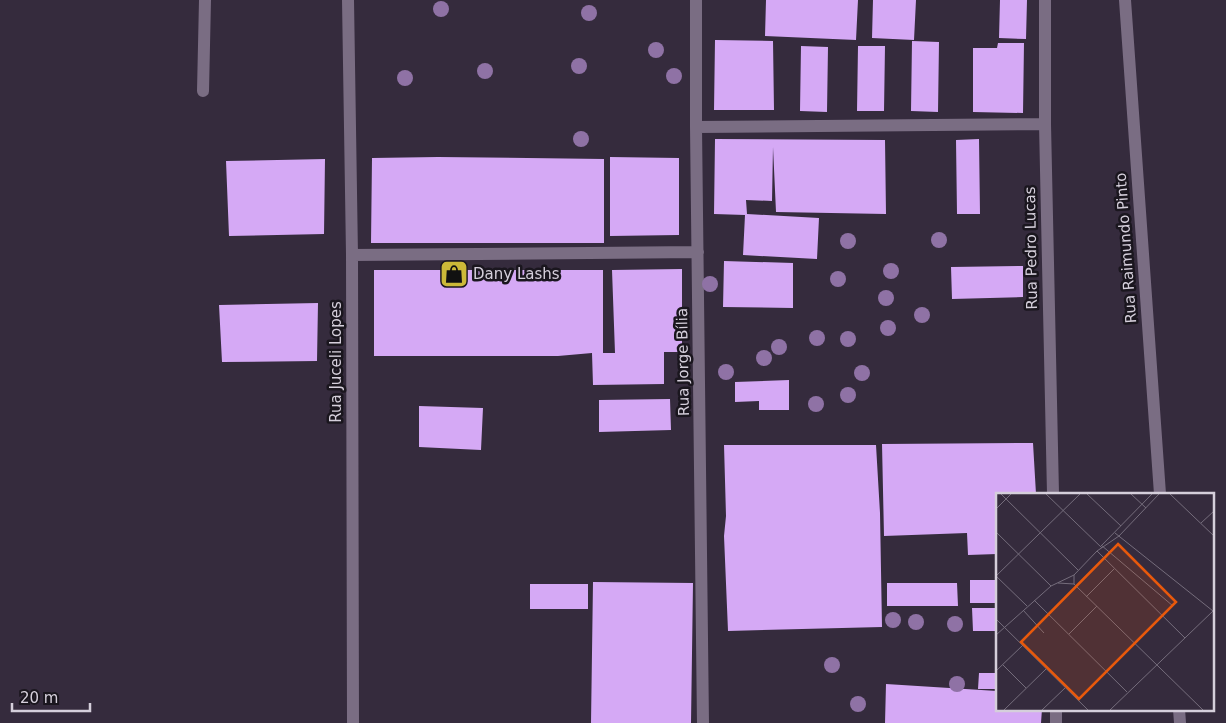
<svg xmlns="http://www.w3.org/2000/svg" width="1226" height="723" viewBox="0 0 1226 723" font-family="'DejaVu Sans',sans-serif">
  <rect width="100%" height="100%" fill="#352b3d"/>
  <path fill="#d5a9f5" d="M766,0h92l-2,40 -91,-4z
    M873,0h43l-2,40 -42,-2z
    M1000,0h27l-1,39 -27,-1z
    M715,40l58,1 1,69h-60z
    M912,41l27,1 -1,70 -27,-1z
    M998,43h26l-1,70 -50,-1v-64h24z
    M801,46l27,1 -1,65 -27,-1z
    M858,46h27l-1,65h-27z
    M715,139l170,1 1,74 -110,-2 -3,-65 -1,54 -26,-1 1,14 72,4 -2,41 -74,-4 2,-40 -31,-1z
    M979,139l1,75h-23l-1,-74z
    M438,157l166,2v84h-233l1,-85z
    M610,157l69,1v77l-69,1z
    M325,159l-1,75 -95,2 -3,-75z
    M724,261l69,2v45l-70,-1z
    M1023,266v31l-71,2 -1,-32z
    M682,269v83h-18v32l-71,1 -1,-32 -34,3h-184v-86h229v83h12l-3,-83z
    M318,303l-1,58 -95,1 -3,-57z
    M789,380v30h-30v-9l-24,1v-20z
    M670,399l1,31 -72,2v-32z
    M419,406l64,2 -2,42 -62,-3z
    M1033,443l3,51h-39v60l-29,1 -1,-22 -83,3 -2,-92z
    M724,445h152l4,68 2,114 -154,4 -4,-95 2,-20z
    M970,580h27v23h-27z
    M593,582l100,1 -2,140h-100z
    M887,583h70l1,23h-71z
    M530,584h58v25h-58z
    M972,608h25v23h-24z
    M995,659h2v30h-19l1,-16h16z
    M886,684l111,7v18h45l-1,14h-156z"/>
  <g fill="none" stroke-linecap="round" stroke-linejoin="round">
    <path stroke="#7a6d83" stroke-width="12" d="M348,0l4,255 1,468
      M696,0v127l7,596
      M1045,0v124l8,370
      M1125,0l35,494
      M203,91l2,-91
      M696,127l349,-3
      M352,255l346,-3
      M1179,709l1,14
      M1056,723v-14"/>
  </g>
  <g fill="#8f72a5">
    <circle cx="441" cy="9" r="8"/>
    <circle cx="589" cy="13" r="8"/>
    <circle cx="656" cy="50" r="8"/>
    <circle cx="579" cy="66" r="8"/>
    <circle cx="485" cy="71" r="8"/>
    <circle cx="674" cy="76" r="8"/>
    <circle cx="405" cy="78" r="8"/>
    <circle cx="581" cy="139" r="8"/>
    <circle cx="939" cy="240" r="8"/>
    <circle cx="848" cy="241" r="8"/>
    <circle cx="891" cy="271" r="8"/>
    <circle cx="838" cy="279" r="8"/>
    <circle cx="710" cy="284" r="8"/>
    <circle cx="886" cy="298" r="8"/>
    <circle cx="922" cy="315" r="8"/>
    <circle cx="888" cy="328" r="8"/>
    <circle cx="817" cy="338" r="8"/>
    <circle cx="848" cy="339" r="8"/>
    <circle cx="779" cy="347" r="8"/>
    <circle cx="764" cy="358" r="8"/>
    <circle cx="726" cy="372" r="8"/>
    <circle cx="862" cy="373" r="8"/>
    <circle cx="848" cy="395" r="8"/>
    <circle cx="816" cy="404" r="8"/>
    <circle cx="893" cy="620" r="8"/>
    <circle cx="916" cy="622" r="8"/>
    <circle cx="955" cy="624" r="8"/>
    <circle cx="832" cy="665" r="8"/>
    <circle cx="957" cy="684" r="8"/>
    <circle cx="858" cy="704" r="8"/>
  </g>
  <defs>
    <symbol id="shop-square" viewBox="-11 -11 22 22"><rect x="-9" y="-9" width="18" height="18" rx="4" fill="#ccb938" stroke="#1a161e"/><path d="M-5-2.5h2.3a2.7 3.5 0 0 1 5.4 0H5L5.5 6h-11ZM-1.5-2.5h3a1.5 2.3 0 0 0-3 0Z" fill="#111"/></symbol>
  </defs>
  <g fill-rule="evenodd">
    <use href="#shop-square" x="438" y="258" width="32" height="32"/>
  </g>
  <g text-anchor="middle" stroke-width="5" stroke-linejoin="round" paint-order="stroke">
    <g font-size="15" fill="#d5cfdb" stroke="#1a161e">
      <text transform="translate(1031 248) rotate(-91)" y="5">Rua Pedro Lucas</text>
      <text transform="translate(1126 248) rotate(-94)" y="5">Rua Raimundo Pinto</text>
      <text transform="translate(336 362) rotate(-90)" y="5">Rua Juceli Lopes</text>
      <text transform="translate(683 362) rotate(-91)" y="5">Rua Jorge Bília</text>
    </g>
    <g font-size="15" fill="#d5cfdb" stroke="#1a161e" text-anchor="start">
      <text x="473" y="279">Dany Lashs</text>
    </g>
  </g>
  <g transform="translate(996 493)">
    <rect width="218" height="218" fill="#352b3d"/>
    <path fill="none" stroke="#756d7c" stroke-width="1" d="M5,1l77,76M50,1l56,54M91,1l34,32M135,1l15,14M174,1l44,42M0,16l15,-15M205,30l13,-12M0,39l55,54M105,52l72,61M105,53l51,-52M101,58l88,87M0,83l84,-82M0,83l31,30M62,90l16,1v-9M78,91l129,126M90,104l28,-28M38,107l93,92M27,117l21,23M0,126l92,91M73,141l28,-28M0,142l55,-49 23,-11 23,-24 22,-15 40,-42M7,172l23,23M1,177l26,-25M8,217l42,-41M46,217l23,-22M114,217l103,-99 -98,-78"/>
    <path fill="#e8590c" fill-opacity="0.15" stroke="#e8590c" stroke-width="2.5" d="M122,51l58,58 -97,97 -58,-57z"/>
    <rect width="218" height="218" fill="none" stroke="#d5cfdb" stroke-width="2.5"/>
  </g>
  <path d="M12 703v8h78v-8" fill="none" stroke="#d5cfdb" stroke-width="2.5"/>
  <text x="20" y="703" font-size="15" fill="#d5cfdb" stroke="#1a161e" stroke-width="4" paint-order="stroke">20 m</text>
</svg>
